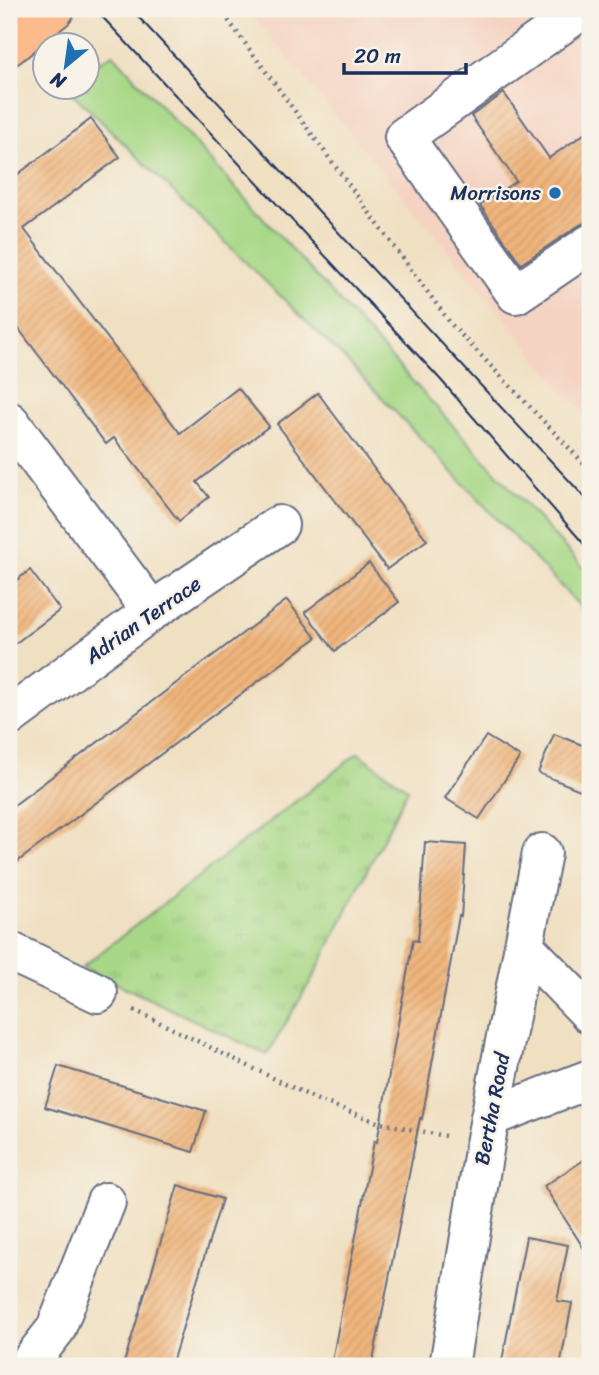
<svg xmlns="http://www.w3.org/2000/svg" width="599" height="1375" viewBox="0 0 599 1375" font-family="Sriracha,sans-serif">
  <defs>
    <pattern id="park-tufts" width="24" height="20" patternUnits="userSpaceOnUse" patternTransform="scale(1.75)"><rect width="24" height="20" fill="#a8d887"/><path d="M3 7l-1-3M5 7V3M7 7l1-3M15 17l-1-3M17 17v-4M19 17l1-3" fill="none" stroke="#90ba77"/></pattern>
    <pattern id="building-hatch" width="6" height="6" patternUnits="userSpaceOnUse" patternTransform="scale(1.75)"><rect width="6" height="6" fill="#f0b57c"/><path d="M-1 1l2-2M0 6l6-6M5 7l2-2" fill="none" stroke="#cd9c6e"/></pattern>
  </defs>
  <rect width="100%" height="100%" fill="#f7f3e8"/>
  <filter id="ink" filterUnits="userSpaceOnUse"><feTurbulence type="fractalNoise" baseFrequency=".0143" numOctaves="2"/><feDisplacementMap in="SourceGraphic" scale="14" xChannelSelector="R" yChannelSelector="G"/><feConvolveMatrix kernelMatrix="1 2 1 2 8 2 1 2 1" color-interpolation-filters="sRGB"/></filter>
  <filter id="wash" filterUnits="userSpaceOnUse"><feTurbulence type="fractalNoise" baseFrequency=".00686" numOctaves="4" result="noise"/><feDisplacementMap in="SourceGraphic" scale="28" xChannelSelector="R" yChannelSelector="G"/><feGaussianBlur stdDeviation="1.57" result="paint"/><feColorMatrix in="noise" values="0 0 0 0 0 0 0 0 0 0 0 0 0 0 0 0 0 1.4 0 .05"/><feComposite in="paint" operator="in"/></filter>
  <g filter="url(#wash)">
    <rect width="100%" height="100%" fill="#f0e0c2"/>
    <path fill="#f5d3c2" d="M247,9h343v410l-29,-32z"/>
    <path fill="#a8d887" stroke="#628472" stroke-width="2" d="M113,54l477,521v42l-240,-253 -283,-276h21v-20z"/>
    <path fill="url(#park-tufts)" stroke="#628472" stroke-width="2" d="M358,753l50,36 -92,183 -49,83 -185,-88z"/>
    <g id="blocks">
      <path fill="url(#building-hatch)" d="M504,93l45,65 41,-28v90l-12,6 -57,38 -41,-59 36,-24 -45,-65z
        M91,119l29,38 -96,72 156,204 58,-45 31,38 -72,56 12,15 -30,24 -65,-83 -8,6 -97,-128v-135z
        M318,393l109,147 -40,29 -110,-145z
        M369,563l30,39 -64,49 -30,-39z
        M30,570l30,40 -51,38v-62z
        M287,600l29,38 -307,230v-59z
        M554,734l36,14v46l-52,-21z
        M486,736l34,21 -41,62 -34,-21z
        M425,842l41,3 -5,72 -2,-1 -37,203 -2,-1 -48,248h-41l43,-225 3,1 36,-202 5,1z
        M58,1066l148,45 -13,41 -148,-45z
        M590,1156v102l-46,-72z
        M178,1185l44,14 -30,98 -21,69h-48z
        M526,1237l42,8 -11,56 15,2 -12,63h-59z"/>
    </g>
  </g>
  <g filter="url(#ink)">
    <use href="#blocks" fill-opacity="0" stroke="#666d81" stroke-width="2"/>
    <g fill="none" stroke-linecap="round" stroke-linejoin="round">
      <defs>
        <path id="minor" d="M576,14l-172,123 112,157 74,-50
          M9,421l143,190
          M9,717l143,-106 127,-86
          M524,946l66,68
          M9,951l89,42
          M490,1117l100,-38
          M27,1366l29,-37 50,-127
          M449,1366l36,-222 57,-291"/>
        <path id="major" d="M9,46l46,-37"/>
      </defs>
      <use href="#minor" stroke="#666d81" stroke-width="42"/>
      <use href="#major" stroke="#666d81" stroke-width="42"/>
      <path stroke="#666d81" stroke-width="4.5" stroke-dasharray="2 5" stroke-linecap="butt" d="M220,9l231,315 139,146
        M134,1010l184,90 62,23 65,13"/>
      <use href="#minor" stroke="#fff" stroke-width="38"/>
      <use href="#major" stroke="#fbbb8c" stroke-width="38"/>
      <path stroke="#1b2f5e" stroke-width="2" d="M95,9l345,370 150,172
        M131,9l459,494"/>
    </g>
  </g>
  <circle fill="#1f6fb2" stroke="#f7f3e8" stroke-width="2.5" cx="555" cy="193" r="7"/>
  <g text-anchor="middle" stroke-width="5" stroke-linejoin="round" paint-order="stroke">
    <g font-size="21" fill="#1b2f5e" stroke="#f7f3e8" text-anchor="end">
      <text x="541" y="200">Morrisons</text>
    </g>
    <g font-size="21" fill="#1b2f5e" stroke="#f7f3e8">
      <text transform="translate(143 620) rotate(-35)" y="7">Adrian Terrace</text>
      <text transform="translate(492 1109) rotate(-79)" y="7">Bertha Road</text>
    </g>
  </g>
  <rect width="599" height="1375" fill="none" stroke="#f7f3e8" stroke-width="35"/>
  <g transform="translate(66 66) rotate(209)"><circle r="33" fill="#f7f3e8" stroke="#9fa5b1" stroke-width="2"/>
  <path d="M0-5L12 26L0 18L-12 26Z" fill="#1f6fb2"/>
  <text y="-10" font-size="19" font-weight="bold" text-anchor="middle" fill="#1b2f5e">N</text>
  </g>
  <path d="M344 63v10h122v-10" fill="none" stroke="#1b2f5e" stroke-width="3.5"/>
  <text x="354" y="63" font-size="21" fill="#1b2f5e" stroke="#f7f3e8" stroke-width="5" paint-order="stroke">20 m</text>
</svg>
